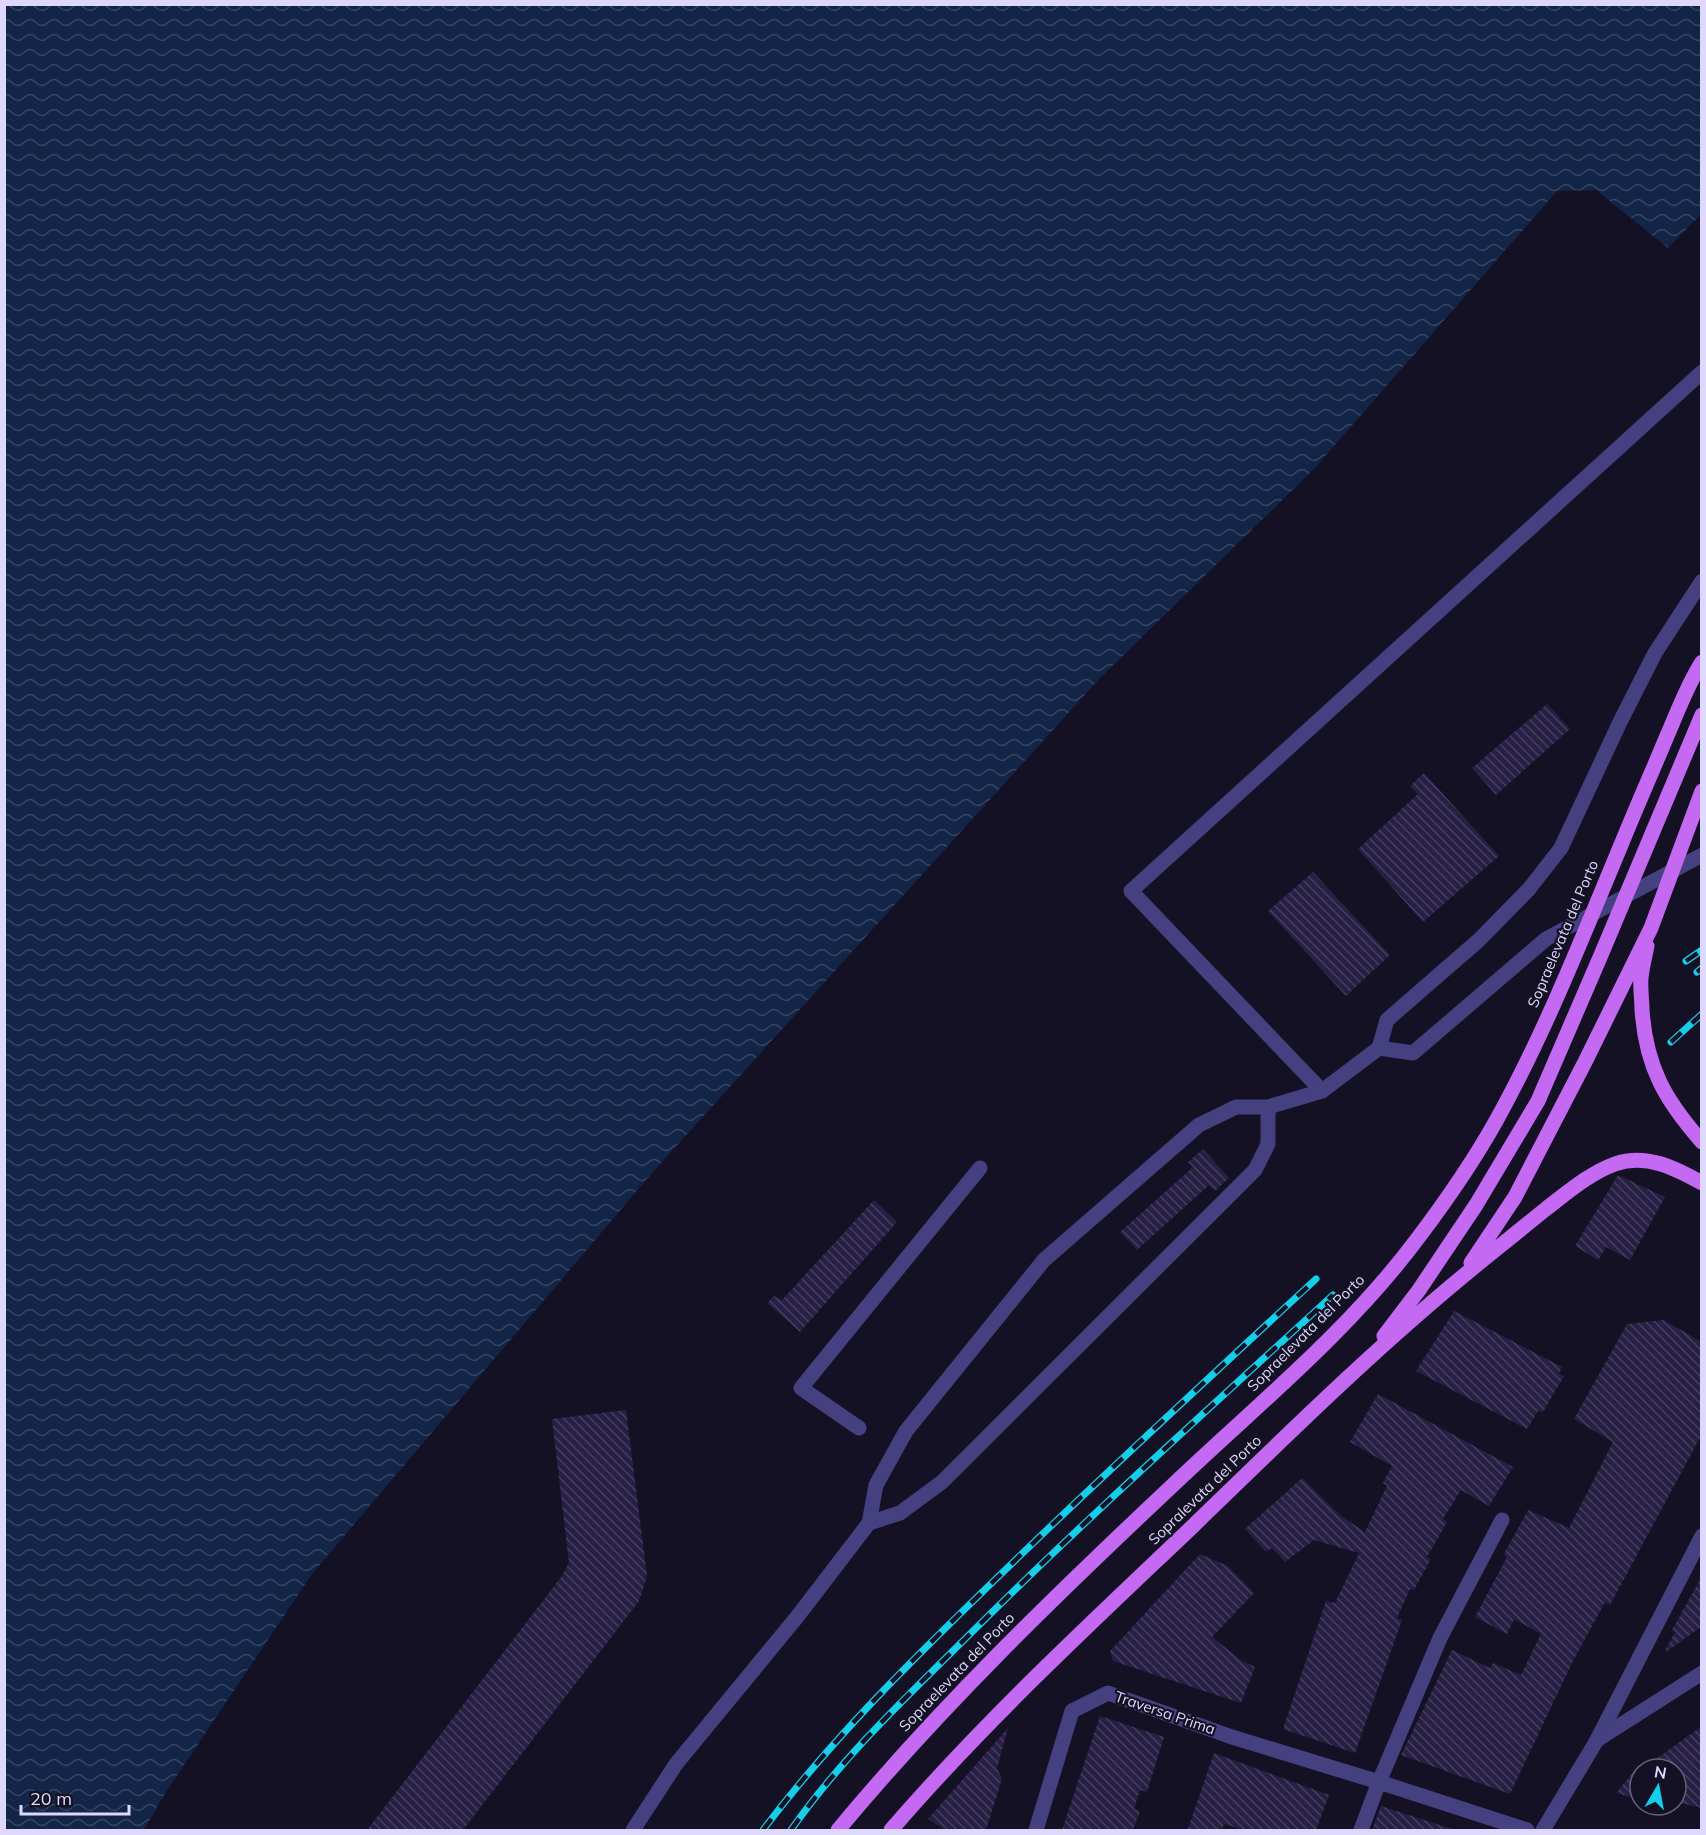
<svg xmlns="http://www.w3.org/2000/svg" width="1706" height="1835" viewBox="0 0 1706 1835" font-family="Mulish,sans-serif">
  <defs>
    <pattern id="water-waves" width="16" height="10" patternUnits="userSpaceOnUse" patternTransform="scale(1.5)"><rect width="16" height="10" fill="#132547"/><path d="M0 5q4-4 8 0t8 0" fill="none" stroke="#354462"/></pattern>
    <pattern id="building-back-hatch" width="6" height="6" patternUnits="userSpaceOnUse" patternTransform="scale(1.5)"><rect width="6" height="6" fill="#271f44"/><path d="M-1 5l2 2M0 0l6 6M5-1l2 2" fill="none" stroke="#463f60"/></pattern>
  </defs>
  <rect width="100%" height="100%" fill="#151124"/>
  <path fill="url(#water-waves)" d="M5,4l1696,1v209l-33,34 -72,-58 -39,1 -244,279 -214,209 -448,495 -339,400 -148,221 -20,35h-139z"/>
  <path fill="url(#building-back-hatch)" d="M1547,704l23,25 -74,66 -24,-27z
    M1424,773l75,83 -76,66 -65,-73 60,-55 -8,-8z
    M1313,872l77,83 -44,41 -78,-85z
    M1203,1149l26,29 -14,13 -6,-6 -72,65 -17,-18 73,-65 -5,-5z
    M1618,1175l47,22 -35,63 -24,-13 -8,13 -23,-14z
    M874,1200l23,22 -97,110 -33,-29 7,-7 8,4z
    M1454,1311l108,56 -3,7 5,2 -21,36 -5,-1 -11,18 -111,-58z
    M1663,1320l39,22 -3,4 3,2v86l-92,171 -5,-3 -33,61 -62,131 -109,-39 51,-105 38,18 3,-5 28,12 20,-41 -27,-15 -7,15 -32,-17 32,-60 -3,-3 24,-44 41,18 44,-86 -39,-23 53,-95z
    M1378,1394l135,73 -24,39 -28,-16 -18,29 4,3 -20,35 4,2 -17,31 -4,-1 -13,29 5,2 -47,133 -72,-24 43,-128 9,2 24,-50 -45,-13 -29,22 -13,-14 -6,4 -21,-23 57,-51 39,38 24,16 22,-46 -4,-3 9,-17 -42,-24z
    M626,1410l21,166 -8,25 -176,229h-96l195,-254 7,-13 -17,-144z
    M1200,1554l28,12 26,27 -42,44 30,24 13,6 -14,36 -128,-42 -3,-10z
    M1702,1576v50l-36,26v-3l9,-17 -3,-2z
    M1100,1716l64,21 -17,55 -7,-2 -6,19 6,2 -7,19h-71z
    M1702,1726v82l-26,-6v-33h-34z
    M1008,1728l-11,40 5,11 -16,51h-41l-17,-11z
    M1214,1753l115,42 -13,35h-72l-20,-6 -2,6 -34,-1z
    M1639,1765l3,4h-2v24l-3,6 -21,-6z
    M1381,1806l74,24h-83z"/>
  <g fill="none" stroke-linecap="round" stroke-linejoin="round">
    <path stroke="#45407f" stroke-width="15" d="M1322,1091l-191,-200 571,-519
      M859,1428l-58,-40 179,-220"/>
    <path stroke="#45407f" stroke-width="15" d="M1379,1048l34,5 133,-114 156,-84
      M869,1523l31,-10 42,-31 313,-312 13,-26v-37
      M1597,1740l105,-204
      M633,1830l43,-66 121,-147 72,-94 7,-38 30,-54 138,-171 155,-135 37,-18h32l54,-16 57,-43 8,-28 92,-80 50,-51 32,-41 59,-126 35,-69 47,-72
      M1036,1830l36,-119 36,-18 124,44 147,45 148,48
      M1361,1830l18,-48 61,-144 62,-118"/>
    <path stroke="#45407f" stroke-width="15" d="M1543,1830l54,-90 105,-67"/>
    <path stroke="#c369f2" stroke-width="15" d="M1647,946c-2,11 -5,21 -6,32 -1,10 1,22 1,32 4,57 23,90 60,132
      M1471,1263l44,-66 70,-135 66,-134 51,-137
      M1384,1336l35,-46 57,-85 62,-104 63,-146 101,-240
      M838,1830c102,-123 218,-235 335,-345 84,-80 175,-153 245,-247 28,-37 55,-76 78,-117 49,-88 86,-183 125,-276 15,-37 31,-73 46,-109 11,-25 20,-51 35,-74
      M891,1830c93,-108 198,-205 301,-303 95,-92 189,-185 292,-268 21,-17 42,-34 63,-51 21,-16 43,-35 68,-44 31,-11 60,4 87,19"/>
    <defs>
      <path id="rail" d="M1686,961l16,-11
        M1697,972l5,-4
        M1671,1042l31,-28
        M763,1830c70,-93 154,-175 238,-256 103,-100 209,-197 315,-295
        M791,1830c49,-70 113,-131 174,-191 119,-119 245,-231 368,-344"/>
    </defs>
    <use href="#rail" stroke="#15ceea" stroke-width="7"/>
    <use href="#rail" stroke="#151124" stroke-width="4.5" stroke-dasharray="14" stroke-linecap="butt"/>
  </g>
  <g text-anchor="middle" stroke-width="4.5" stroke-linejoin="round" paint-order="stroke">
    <g font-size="15" fill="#ddd8fc" stroke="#151124">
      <text transform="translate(1563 934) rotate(-67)" y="5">Sopraelevata del Porto</text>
      <text transform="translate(1306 1333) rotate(-45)" y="5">Sopraelevata del Porto</text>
      <text transform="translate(1205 1490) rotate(-44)" y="5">Sopralevata del Porto</text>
      <text transform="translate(957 1672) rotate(-46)" y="5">Sopraelevata del Porto</text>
      <text transform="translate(1165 1713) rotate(19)" y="5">Traversa Prima</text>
    </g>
  </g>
  <rect width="1706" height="1835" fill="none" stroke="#ddd8fc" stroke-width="12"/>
  <g transform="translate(1658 1787) rotate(10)"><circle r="28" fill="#151124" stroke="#65617a" stroke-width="1.5"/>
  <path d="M0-4.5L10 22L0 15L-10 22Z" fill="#15ceea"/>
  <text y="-9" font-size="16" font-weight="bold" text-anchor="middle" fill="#ddd8fc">N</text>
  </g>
  <path d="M21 1805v9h108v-9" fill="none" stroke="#ddd8fc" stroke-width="3"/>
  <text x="30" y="1805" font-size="18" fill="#ddd8fc" stroke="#151124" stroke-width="4.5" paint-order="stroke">20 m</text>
</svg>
